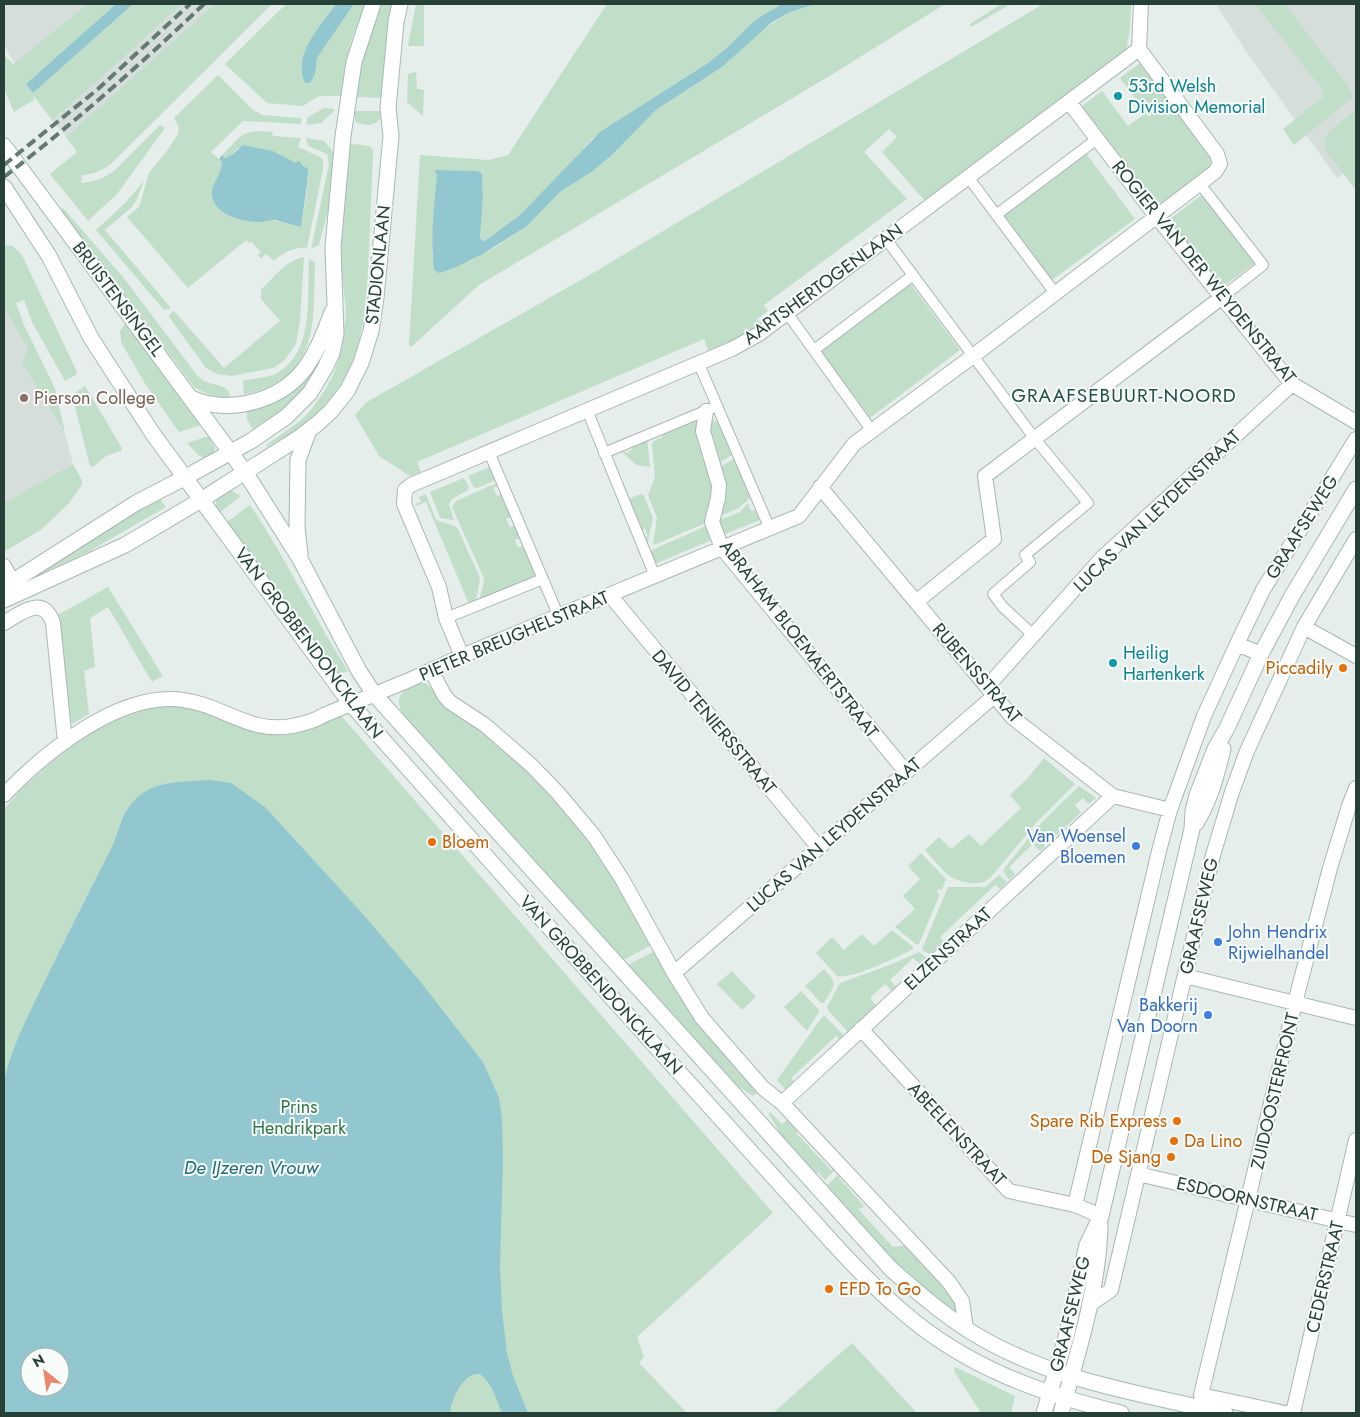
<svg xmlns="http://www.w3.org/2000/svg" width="1360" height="1417" viewBox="0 0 1360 1417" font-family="Jost,sans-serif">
  <rect width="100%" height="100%" fill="#e6eeeb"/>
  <path fill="#d5deda" d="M4,4h103l-82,76 -21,-35z
    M182,4h32l-18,17 -130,116 -14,-17 41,-35z
    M1220,4h136v161l-19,13 -89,-124 -31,-48z
    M4,309l24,39 -6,15 43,70 8,31 -69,39z"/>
  <path fill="#c1dec8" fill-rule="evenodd" d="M88,4h28l-90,80 7,9 100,-89h49l-89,81 -41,35 -19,-25 1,5 -20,12 -10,-23v-34l9,9z
    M214,4h58l-161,160c-10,7 -17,10 -29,11l-1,8c13,-1 22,-4 33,-12l46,-46 5,3 -48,66 -29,27 -38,-47 27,-22 -11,-15 130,-116z
    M286,4h50l-27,39 6,31 2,-16 37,-54h14c-16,23 -25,64 -27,92h-18l-6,1 -14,9 -36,-3 -42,-39z
    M381,4h14l-12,94 -26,-1 1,-26 11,-35z
    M416,4h8v42h-16z
    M607,4h175l-27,16 -26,26 -21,17 -115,75 -43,48 -30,29 -34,25 -3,1 -3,-3 3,-40 -1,-22 -9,-5h-35l-4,33 -2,53 36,5 27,-15 32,-21 33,-34 33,-21 19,-16 44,-45 66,-43 35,-33 31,-21 27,-9h130l-109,68 -357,213 -68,62 -2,-2 11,-190 68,5 20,-5z
    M1001,4h10l-40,23 -1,-3z
    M1043,4h88l-1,25 -4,22 -201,150 -43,-49 15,-15 -8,-8 -25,23 43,47 -143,106 4,6 -11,8 4,5 -19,13 -33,15 -5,-13 -287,123 4,10 -11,4 -31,-20 -24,-41 12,-13 231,-132z
    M1255,4h30l63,82 5,11 -59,48 -11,-16 40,-32 -1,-8z
    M1139,64h4l68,92 -1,13 -46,34 -13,-2 -69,-91v-4l20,-15 26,35 18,-13 -26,-35z
    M416,72l1,17 7,1 -1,26 -16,-14 1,-28z
    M218,75l35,35 9,5 39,3v6l-58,-3 -32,31 11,10c-1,13 -9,21 -10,34l50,26 10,-2 29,7c2,-16 11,-48 4,-61l-19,-7 -13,-8 -35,-3 -5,6 -8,4 -3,-3c21,-20 19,-26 50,-23l1,4 28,2 -3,9 22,10 3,3v9l-16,79c-12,-2 -25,5 -33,13l-8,-7 -5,4 -3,-3 3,-3 -10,-10 -2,1 -3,-3 -58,48 -61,-71 12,-10 10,-34 18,-22 11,-17 1,-7 -5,-9z
    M324,108l10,1v2l-13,12 -14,2v-7z
    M1356,110v80l-31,-40v-10l6,-10z
    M355,111h28c-2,15 -17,17 -28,10z
    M306,138l18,3 6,7 6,9 -2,30 -15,58 -8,4 18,-85 -2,-10 -19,-8z
    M354,144l15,2 4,3v5c-1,32 -3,64 -4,96 -3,64 -4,118 -54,165 -14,14 -32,22 -48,32l-1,-2 34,-24 11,-11 14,-20 9,-17 9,-29 3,-33 -4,-38 -1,-43 7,-85z
    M1085,152l50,67 -83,61 -50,-66z
    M144,181l-7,18 -5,8 -27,23 66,78 -7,2 -68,-80 29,-27z
    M1203,194l52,69 -30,22 -8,-2 -50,-62z
    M63,208l60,69 74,98c3,3 6,6 10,7 10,4 22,3 23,15 -14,1 -24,-3 -36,-10l-133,-177z
    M4,245l9,1 9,9 55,117 -1,3 -11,6 -33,-59 -8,-22 -8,3 8,22 31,63 10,45 -43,-70 6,-15 -24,-39z
    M304,257l-4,64 -4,23 -12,17 -11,7 -41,8 -15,-2 -6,-3 -5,-3 -37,-51 1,-3 4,-3 50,57 56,-47 -19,-22v-9c13,-13 24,-29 43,-33z
    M309,259l6,3c-2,64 5,115 -71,133l-1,-14c11,-3 25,-3 34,-8 38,-21 30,-77 32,-114z
    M910,283l50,67 -90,68 -51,-68z
    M125,324h2l74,101 -22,7 -35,-50 -23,-40 -1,-11z
    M315,370l-15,27 -45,35 -8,-12v-9l32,-10 14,-9z
    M85,386l37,62 -1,3 -15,5 -13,11 -3,-1 -18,-71z
    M709,412l4,10 5,-2 14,35 -15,9 -11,-24z
    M703,415l13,63 -8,44 -54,23 -1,-2 4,-25 -9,-23 7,-18 -3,-33 1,-3 10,-4 -2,-4 5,-3 1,3 8,-3 -1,-3z
    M209,436l6,12 -2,8 -9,2 -6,-3 -11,-12z
    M647,438l3,28 -1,1 -13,-2 -16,-15 4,-1 2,4 7,-4 -1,-4z
    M734,459l16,39 -11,10 -21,9 2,-50z
    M73,464l9,16v5l-14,19 -26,25 -38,23v-49z
    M490,467l6,13 -19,8 -3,-1 -6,-11z
    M464,478l5,10 -1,2 -16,9 -3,5 5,16 -14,-2 -10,-26z
    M497,483l1,3 -5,2 4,8 4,-2 10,23 -5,2 4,8 5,-2 5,13 -5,2 3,8 5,-3 12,29 -1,4 -55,22 5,-18 -1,-6 -31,-69 4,-6z
    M229,489l12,7 -22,17 -3,-5v-10z
    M426,494l10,26 19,6 3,3 22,49 -4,23 -7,3 -43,-102 -10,4 -1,-2 6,-2 -2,-5z
    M641,494l3,2 9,22 -6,28 -3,-8 4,-2 -3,-7 -4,1 -13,-31z
    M160,499l6,8 -78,45 -50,23 -1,-2 79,-50z
    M748,503l3,8 4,-1 5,10 -40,16 -3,-15 23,-9z
    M250,505c36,53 63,111 98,166l-10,3 -111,-152z
    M708,525l8,13 -61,26 -5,-13z
    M108,587l55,89 -11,6 -44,-75 -18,11 5,49 -11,4 5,43 -17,10 -18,-107z
    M425,683l10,8 8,14 34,21 29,24 20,20 39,43 24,28 29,42 34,62 -29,15 -211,-235c-4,-5 -10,-11 -12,-17 -6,-16 13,-24 25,-25z
    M137,706l58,1 60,23 83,-18 435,501 -136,124 7,20 -5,6 48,50h-683v-604l18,-21 74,-65zM30,1357h30v30h-30z
    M1044,758l31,26 -38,38 -47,56c-7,5 -11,6 -19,5 -24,-2 -31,-17 -46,-33l14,-13 12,12 18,-15 12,12 40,-38 -11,-13 17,-16z
    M1079,786l17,12 -7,6 -6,-6 -8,7 6,7 -27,26 -7,-7 -8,8 6,7 -5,5 -7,-7 -24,23 6,7 -6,6 -6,-10 37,-46z
    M921,853l25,26 -4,11 -4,-1 -1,4 3,1 -21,50 -2,1 -22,-18 20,-18 -12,-13 17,-17 -12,-13z
    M999,875l8,7 -7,7 -5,-4 -55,52 4,5 -14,13 -8,-6 26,-62h37z
    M892,930l21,17v2c-16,8 -59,30 -76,27l-21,-23 16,-16 12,13 18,-16 12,12z
    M655,951l52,82 51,58 -5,5 -17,-11 -108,-119 3,-3z
    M919,952l8,6 -7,6 -7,-6 -23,22 6,7 -4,4 -7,-7 -15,14 6,7 -28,27 -20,-22 -1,-3 13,-24 52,-19z
    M824,969c16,16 9,17 0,34h-3l-16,-17z
    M732,971l24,26 -14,13 -25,-26z
    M801,991l18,19v2l-12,19 -23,-24z
    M825,1016l19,20 -4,4 -4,-4 -45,42 4,5 -8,8 -10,-11 45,-63z
    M770,1112l12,12 6,-5 11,11 -3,3 35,37 3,-2 2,1 -11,11 -7,-8 -3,2 -32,-36 -14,-24z
    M840,1173l1,2 -2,3 26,29 -7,2 35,38 15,-2 45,49 5,15 -3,3 -28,-22 -30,-27 -71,-77z
    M852,1343l65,70h-144z
    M955,1367l60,29 -4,17h-30l-27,-42z"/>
  <path fill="#93c7cf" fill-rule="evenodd" d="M116,4h17l-100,89 -7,-9z
    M336,4h18l-37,54 -2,16 -5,9h-5c-13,-29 16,-57 31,-79z
    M782,4h33l-27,9 -17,10 -49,44 -66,43 -44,45 -19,16 -33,21 -33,34 -46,29 -27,13 -15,5 -5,-3c-4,-32 0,-65 3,-96l-2,-1v-3l38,1h5l4,3 1,24 -3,40 3,3 3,-1 34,-25 80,-83 108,-69 21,-17 26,-26z
    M243,145l30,6 23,12 2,-2h2l1,3 7,5 -1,16 -6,42c-9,-2 -18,-5 -26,-7 -6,0 -10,2 -16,2 -16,0 -45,-7 -47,-27 -1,-11 9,-19 10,-33l-3,-3 3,-4 3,3 8,-4z
    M210,780l21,3 34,24 97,106 57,67 64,82 16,36 3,21 1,41 -3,106 2,45 5,42 6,23 15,37h-26c-6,-14 -9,-29 -22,-39 -3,0 -6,0 -8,1 -12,6 -21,26 -22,38h-446v-331c7,-34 23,-64 38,-95 22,-46 45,-91 68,-136 11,-21 9,-38 30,-56 19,-15 47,-13 70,-15zM30,1357h30v30h-30z"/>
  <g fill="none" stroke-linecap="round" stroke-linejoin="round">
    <defs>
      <path id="pedestrian" d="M968,177l87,116
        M1200,184l63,81 -42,33
        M996,215l101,-76
        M886,239l149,200 53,64 -63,52 5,7 -37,32 10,13 30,28
        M787,313l85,118
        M814,350l98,-74
        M699,364l71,165
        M587,410l68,166
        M489,452l70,165
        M604,453l106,-44
        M446,618l97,-39"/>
      <path id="minor" d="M1139,49l2,-45
        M1069,102l87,114 136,168 64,38
        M706,411l-3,20 16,54 -1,13 -6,24 10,26 184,224
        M820,487l193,231 100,78 57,14
        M4,566l8,15
        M610,595l209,253
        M916,602l78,-63 -9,-63 236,-178
        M4,623c17,-10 39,-29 49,0l12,119
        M1304,627l52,29
        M1237,644l24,10
        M462,656l-16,-38 -7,-31 -35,-83 1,-14 6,-5 321,-136 27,-15 380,-285
        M431,670l13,25 6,7 35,23 46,40 27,28 36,43 28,43 52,94 28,45 61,70 19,15 167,179 13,19 4,28
        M987,687l115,-129 190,-174
        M4,795c41,-43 116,-104 179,-95 40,5 66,34 109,26 11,-2 22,-5 32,-11l83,-34 55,-25 337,-140 55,-72 119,-88 242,-184 5,-8 -3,-10 -78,-105
        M674,973l320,-277
        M1185,976l171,42
        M861,1029l148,162 66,14 26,11
        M782,1103l331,-307
        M1138,1174l218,51
        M1075,1205l85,-358 10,-37 34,-94 33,-72 26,-54 93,-151
        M1089,1305l22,-15 102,-435 19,-63 15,-41 57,-124 52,-88
        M1285,1413l-84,-18 94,-392 35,-135 19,-62 7,-18
        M1293,1413l63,-273"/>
      <path id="tertiary" d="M4,587l132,-84 48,-25
        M4,600l121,-55 76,-45
        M1196,823c14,-22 21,-49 27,-74
        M1044,1413l22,-76 21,-92 14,-29 91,-387 1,-18 4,-16 18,-46 12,-21 34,-74 31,-58 64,-107
        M1061,1413c17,-61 38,-125 39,-189"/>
      <path id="secondary" d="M4,146l241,326 55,87 59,112 15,23 517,575c24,21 48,42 74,59 78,51 172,65 260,85
        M4,187l45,69 42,82 62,96 198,270 244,275 238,264c22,24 45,48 70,69 63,55 138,82 218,101
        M191,398c17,8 34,9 53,6 55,-11 70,-43 88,-92
        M184,478l67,-37 35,-24 24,-24 15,-25 7,-15 4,-19 -3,-87 10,-111 11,-74 19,-58
        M201,500l99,-63 17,-13 14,-13 16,-20 14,-28 10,-32 5,-33 15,-162 -3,-28 8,-86 4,-18
        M300,555l-3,-28 1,-67 11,-30"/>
    </defs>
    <use href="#pedestrian" stroke="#a9b6b2" stroke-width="12"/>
    <use href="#minor" stroke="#a9b6b2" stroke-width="16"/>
    <use href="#tertiary" stroke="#a9b6b2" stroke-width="17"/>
    <use href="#secondary" stroke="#a5b9b2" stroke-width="17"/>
    <use href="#pedestrian" stroke="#fff" stroke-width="10"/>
    <use href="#minor" stroke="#fff" stroke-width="14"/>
    <use href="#tertiary" stroke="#fff" stroke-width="15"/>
    <use href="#secondary" stroke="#fff" stroke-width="15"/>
    <path stroke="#617b73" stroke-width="4" stroke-dasharray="10 5" stroke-linecap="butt" d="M4,165l94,-76 92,-85
      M4,177c70,-54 136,-112 200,-173"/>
  </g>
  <g fill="#0f9aa8" stroke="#f7fbf9" stroke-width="2">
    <circle cx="1118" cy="96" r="5"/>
    <circle cx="1113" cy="663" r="5"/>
  </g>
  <circle fill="#8d6e63" stroke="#f7fbf9" stroke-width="2" cx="24" cy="398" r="5"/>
  <g fill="#e8710a" stroke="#f7fbf9" stroke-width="2">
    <circle cx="1343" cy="668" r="5"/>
    <circle cx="432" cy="842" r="5"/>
    <circle cx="1177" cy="1121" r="5"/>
    <circle cx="1174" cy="1141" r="5"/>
    <circle cx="1171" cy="1157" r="5"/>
    <circle cx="829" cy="1289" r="5"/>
  </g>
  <g fill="#3f7fe0" stroke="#f7fbf9" stroke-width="2">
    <circle cx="1136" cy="846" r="5"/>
    <circle cx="1218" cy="942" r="5"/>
    <circle cx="1208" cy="1015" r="5"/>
  </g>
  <g text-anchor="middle" stroke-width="4" stroke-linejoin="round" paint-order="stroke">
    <g font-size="18" fill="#0d838f" stroke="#f7fbf9" text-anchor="start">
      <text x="1128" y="92">53rd Welsh<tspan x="1128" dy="21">Division Memorial</tspan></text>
      <text x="1123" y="659">Heilig<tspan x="1123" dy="21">Hartenkerk</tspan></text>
    </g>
    <g font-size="18" fill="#264038" stroke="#f7fbf9">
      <text transform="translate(378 265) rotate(-84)" y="6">STADIONLAAN</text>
      <text transform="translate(1204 272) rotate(51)" y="6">ROGIER VAN DER WEYDENSTRAAT</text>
      <text transform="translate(823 284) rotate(-36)" y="6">AARTSHERTOGENLAAN</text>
      <text transform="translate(118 299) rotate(53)" y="6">BRUISTENSINGEL</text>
      <text transform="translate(1157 511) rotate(-44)" y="6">LUCAS VAN LEYDENSTRAAT</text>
      <text transform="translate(1302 527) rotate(-58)" y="6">GRAAFSEWEG</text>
      <text transform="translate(514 636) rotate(-23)" y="6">PIETER BREUGHELSTRAAT</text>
      <text transform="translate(799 639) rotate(52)" y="6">ABRAHAM BLOEMAERTSTRAAT</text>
      <text transform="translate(309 643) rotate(53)" y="6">VAN GROBBENDONCKLAAN</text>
      <text transform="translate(977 673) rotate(49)" y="6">RUBENSSTRAAT</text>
      <text transform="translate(714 722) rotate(50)" y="6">DAVID TENIERSSTRAAT</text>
      <text transform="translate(834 835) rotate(-41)" y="6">LUCAS VAN LEYDENSTRAAT</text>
      <text transform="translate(1199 916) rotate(-77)" y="6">GRAAFSEWEG</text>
      <text transform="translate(948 949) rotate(-43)" y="6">ELZENSTRAAT</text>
      <text transform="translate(601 985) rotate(48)" y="6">VAN GROBBENDONCKLAAN</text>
      <text transform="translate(1275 1091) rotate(-77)" y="6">ZUIDOOSTERFRONT</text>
      <text transform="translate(957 1134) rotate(47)" y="6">ABEELENSTRAAT</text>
      <text transform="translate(1247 1199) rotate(13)" y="6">ESDOORNSTRAAT</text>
      <text transform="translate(1325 1277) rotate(-77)" y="6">CEDERSTRAAT</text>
      <text transform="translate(1070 1314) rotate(-76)" y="6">GRAAFSEWEG</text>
    </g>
    <g font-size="18" fill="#785e54" stroke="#f7fbf9" text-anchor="start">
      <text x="34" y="404">Pierson College</text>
    </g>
    <g font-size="18" fill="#c56008" stroke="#f7fbf9" text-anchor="end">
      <text x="1333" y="674">Piccadily</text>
      <text x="442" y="848" text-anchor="start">Bloem</text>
      <text x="1167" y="1127">Spare Rib Express</text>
      <text x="1184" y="1147" text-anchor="start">Da Lino</text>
      <text x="1161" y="1163">De Sjang</text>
      <text x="839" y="1295" text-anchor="start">EFD To Go</text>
    </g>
    <g font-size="18" fill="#366cbe" stroke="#f7fbf9" text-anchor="end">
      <text x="1126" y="842">Van Woensel<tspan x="1126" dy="21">Bloemen</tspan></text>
      <text x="1228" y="938" text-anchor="start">John Hendrix<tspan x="1228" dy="21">Rijwielhandel</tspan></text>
      <text x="1198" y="1011">Bakkerij<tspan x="1198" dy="21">Van Doorn</tspan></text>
    </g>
    <g font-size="18" fill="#32754a" stroke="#f7fbf9">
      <text x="299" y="1113">Prins<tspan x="299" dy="21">Hendrikpark</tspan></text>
    </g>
    <g font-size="19" letter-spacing="1" fill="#235145" stroke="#f7fbf9">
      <text x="1124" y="402">GRAAFSEBUURT-NOORD</text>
    </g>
    <g font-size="19" font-style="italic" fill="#236c79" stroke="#f7fbf9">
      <text x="251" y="1174">De IJzeren Vrouw</text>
    </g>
  </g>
  <rect width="1360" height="1417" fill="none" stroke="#264038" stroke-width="10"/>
  <g transform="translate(45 1372) rotate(330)"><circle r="24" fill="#f7fbf9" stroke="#a3b0ac"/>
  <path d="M0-4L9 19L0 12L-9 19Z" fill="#ea8669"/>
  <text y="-8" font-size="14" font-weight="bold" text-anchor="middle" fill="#264038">N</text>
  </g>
</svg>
